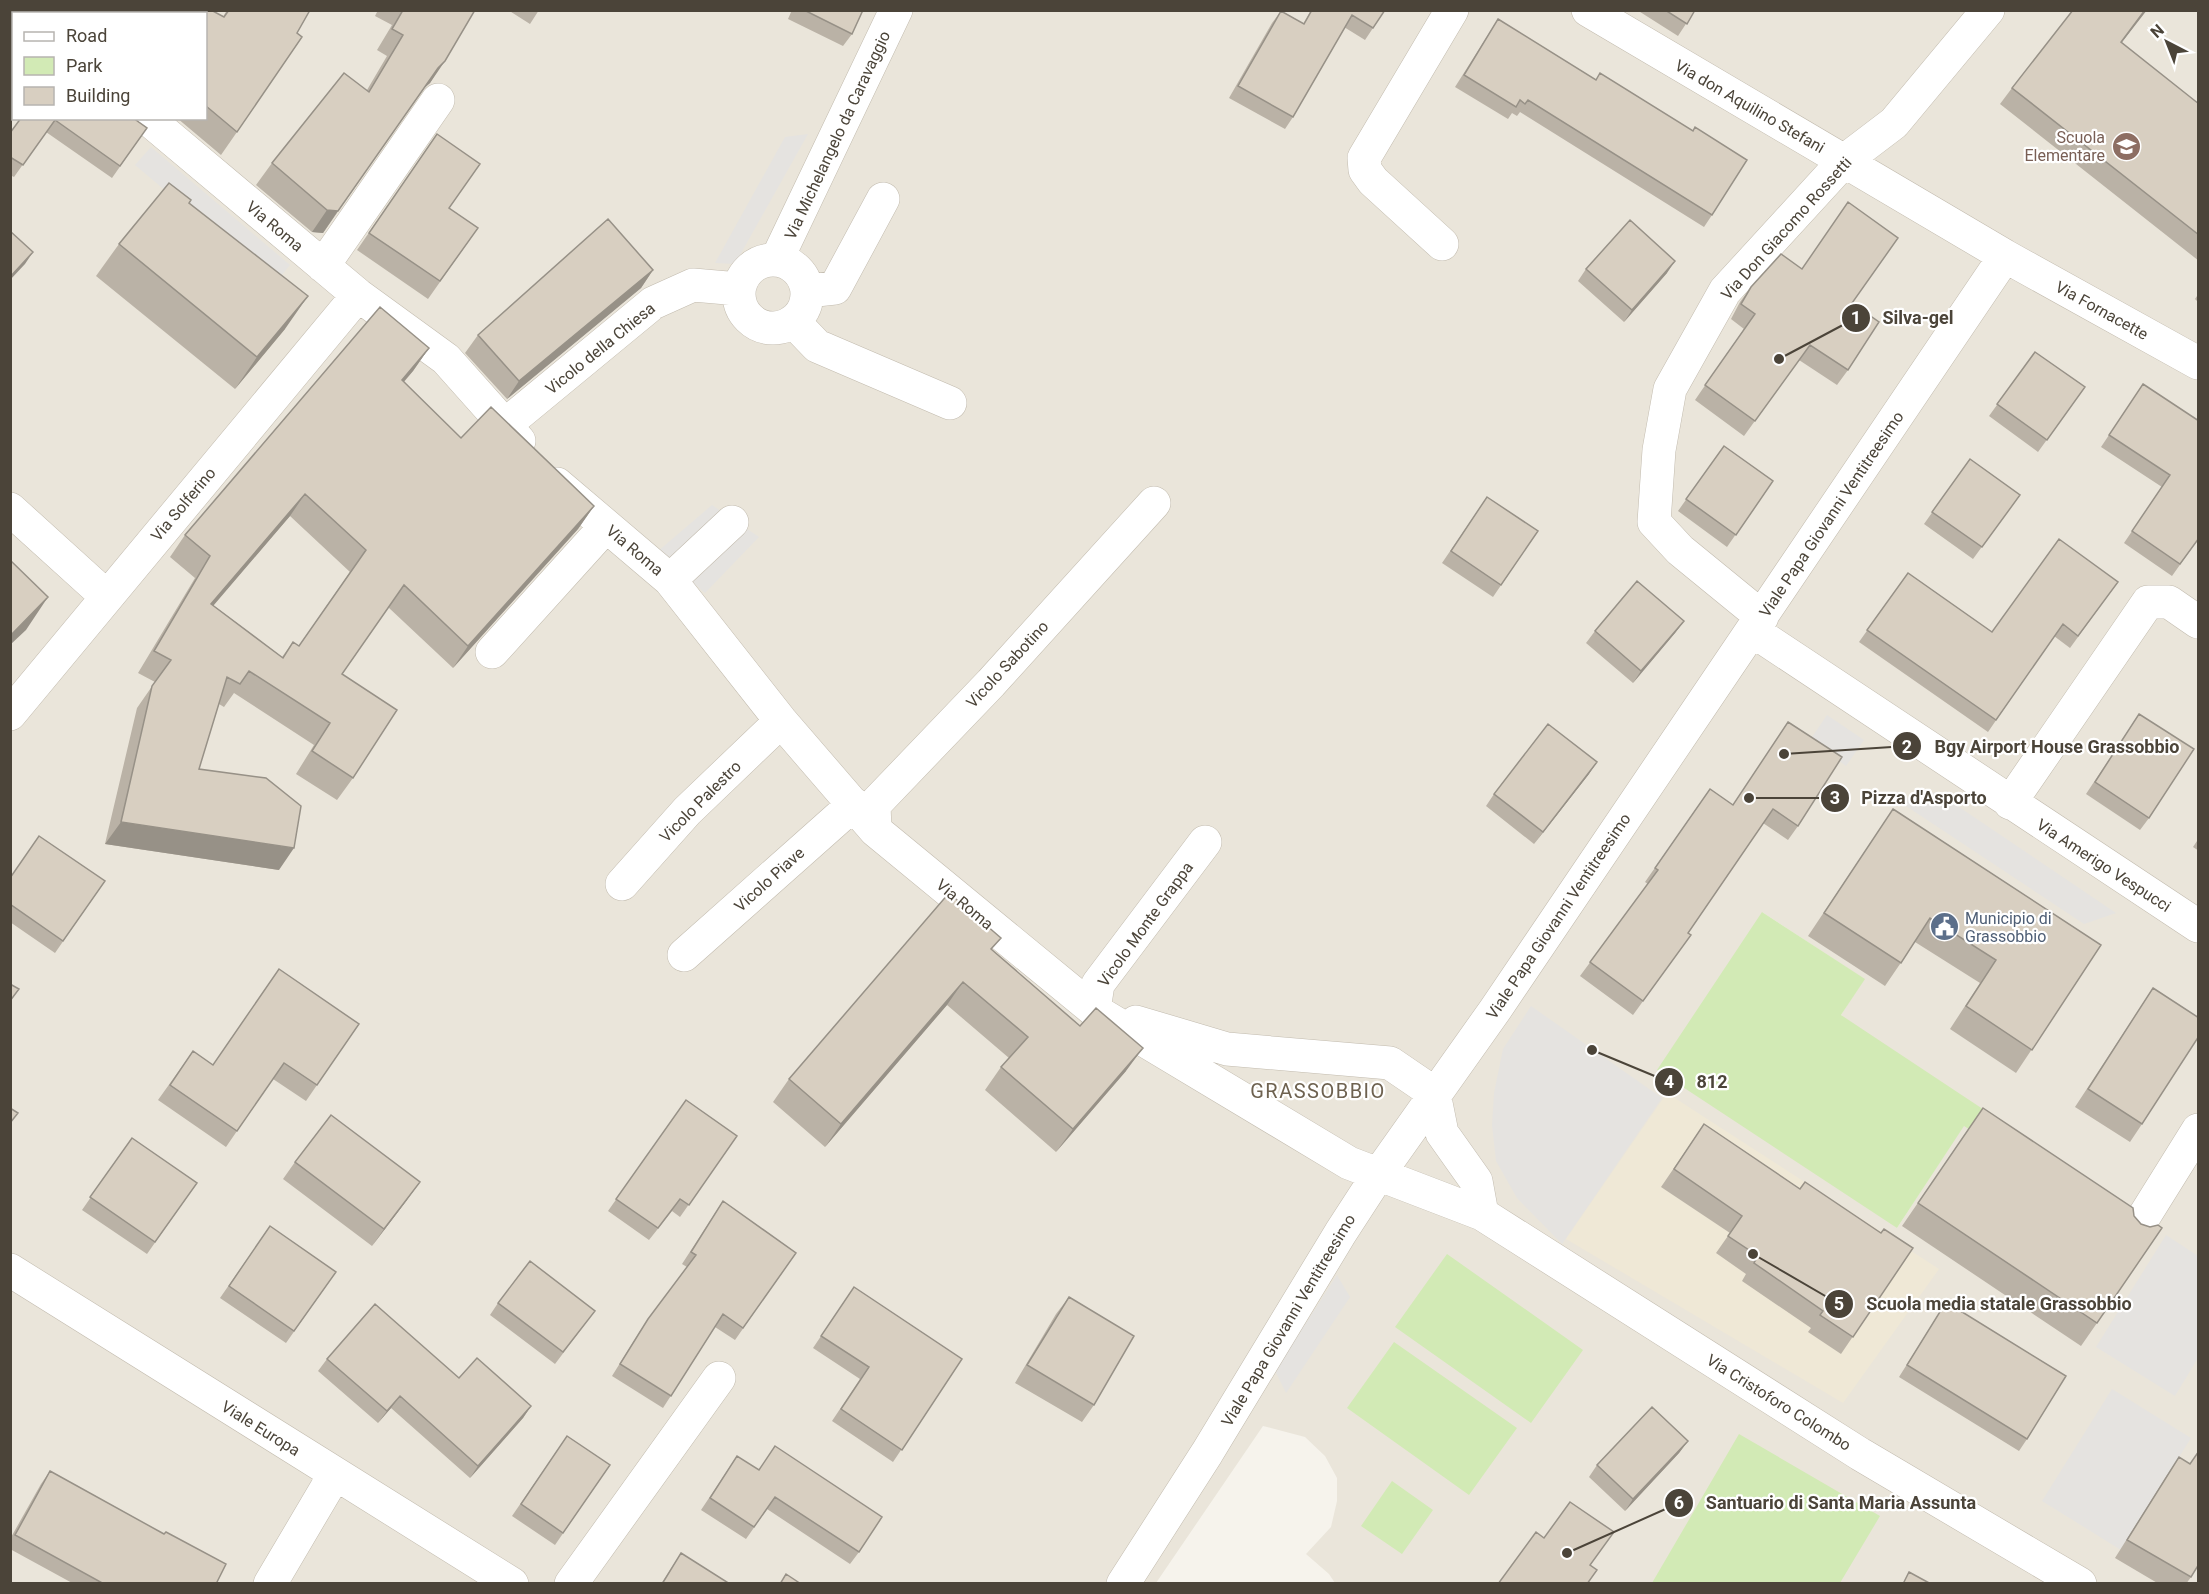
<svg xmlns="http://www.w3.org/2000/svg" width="2209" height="1594" viewBox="0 0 2209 1594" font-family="Roboto,sans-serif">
  <rect width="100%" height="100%" fill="#f6f3ec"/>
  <path fill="#eae5da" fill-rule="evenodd" d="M11,11h2187v1572h-863l-6,-9 -23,-20 25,-27 6,-26v-23l-12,-22 -20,-19 -42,-11 -107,157 -1145,1zM14,14h192v104h-192zM1762,912l102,67 -23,36 123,110 -67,103z"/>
  <path fill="#efe8d6" d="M1667,1093l272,176 -96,134 -277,-164z"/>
  <path fill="#d2eab5" d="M1762,912l103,67 -24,36 175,116 -13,20 -39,-25 -67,102 -240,-158z
    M1447,1254l136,96 -52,73 -136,-96z
    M1394,1342l123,86 -48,67 -122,-87z
    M1739,1434l141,82 -40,67h-188z
    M1392,1481l41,29 -31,44 -41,-28z"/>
  <path fill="#e5e3e0" d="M808,134l-73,130 -20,-1 70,-126z
    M151,147l139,118 -15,18 -140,-118z
    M712,505l47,32 -54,56 -48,-41z
    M1827,715l37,25 -18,26 -36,-26z
    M1936,792l26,17 154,104 -32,11 -187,-124z
    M1531,1006l131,92 -100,146 -45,-46 -21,-37 -4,-36 2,-32 9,-44z
    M2166,1235l32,21v102l-23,38 -79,-49z
    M1337,1275l13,22 -64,96 -11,-22z
    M2112,1389l79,49 -70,112 -79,-49z"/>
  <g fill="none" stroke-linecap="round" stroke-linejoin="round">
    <defs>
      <path id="minor" d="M1588,10l417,246 193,107
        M101,14l4,-4
        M10,83l4,-2
        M147,118l211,177 88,64 73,82
        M1442,244l-69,-63 -8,-11 -1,-12 88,-148
        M777,259l119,-249
        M739 294a34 34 0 1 1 68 0a34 34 0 1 1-68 0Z
        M323,266l115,-166
        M807,291l28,-3 48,-89
        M793,321l24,25 133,57
        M505,425l148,-122 40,-18 46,4
        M557,484l113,96 111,141 94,109 219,180 255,153 133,51 378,240 220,130
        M10,509l96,87
        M670,580l62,-58
        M1762,617l-82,-67 -26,-28 5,-72 11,-61 55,-98 119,-130 50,-38 94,-113
        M1753,631l445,295
        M492,652l114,-126
        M10,714l348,-419
        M2010,803l138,-201h21l29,20
        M875,830l-1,-25 117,-122 163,-180
        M622,884l65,-73 94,-90
        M684,955l170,-151
        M1094,1010l4,-26 107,-142
        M1136,1022l91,27 163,14 44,30
        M1434,1093l8,40 34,48 6,33
        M2135,1231l63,-101
        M10,1270l502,314
        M270,1584l65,-110
        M571,1584l148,-206
        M1123,1584l84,-131 134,-221 37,-57 117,-165 510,-754"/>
    </defs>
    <use href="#minor" stroke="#c2bbae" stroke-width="34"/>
    <use href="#minor" stroke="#fff" stroke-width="33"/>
  </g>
  <path fill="#bab2a6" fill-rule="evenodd" d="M199,10l24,7 4,-7h83l-73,122 -16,23 -44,-37h29v-104h-9z
    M378,10h97l-45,73 -7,6 -100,144 -11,-1 -56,-47 16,-22 95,-73 20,-34 -10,-6 15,-25 -17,-9z
    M508,10h31l-9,14z
    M792,10h71l-11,24 -9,12 -55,-27z
    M1311,10h74l-20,30 -21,-13 -51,90 -8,12 -56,-31 43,-75 9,-12 22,13z
    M1637,10h58l-17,26z
    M1498,19l214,196 -8,12 -184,-115 -3,4 -5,-3 -4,6 -53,-32z
    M2121,43l78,61v157l-199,-157 12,-16z
    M21,118h112l14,10 -35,50 -66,-46 -32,45 -4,-2v-42z
    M437,134l12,74 29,20 -50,71 -71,-49z
    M189,203l96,126 -50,60 -139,-113 23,-32z
    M1586,269l81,4 -43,49 -46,-41z
    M653,270l-12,18 -134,111 -42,-46 13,-18z
    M1751,287l97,83 -11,15 -38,-25 -55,76 -49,-36 49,-71 -13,-10 9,-17z
    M2199,293v10l-4,-4z
    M429,348l-16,23 -9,11 57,56 133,68 -16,23 -125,139 -65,-61 -46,67 11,104 -16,22 -41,-26 18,-29 -80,-52 -10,14 -5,-3 -20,65 80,101 -174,-26 32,-136 18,-26 -17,-9 57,-95 -25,-21 15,-22zM290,516l60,56 -51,74 -6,-4 -11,15 -69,-52z
    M2035,352l50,35 -47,65 -49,-36z
    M2143,384l56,154 -27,38 -48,-33 38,-56 -61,-40z
    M1724,446l49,35 -46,66 -49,-36z
    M1970,459l50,36 -47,64 -49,-35z
    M1487,497l51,34 -45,66 -51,-34z
    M1908,573l84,59 126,-50 -48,66 -16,-12 -66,96 -129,-90z
    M1684,621l-9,12 -42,50 -47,-40 9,-12z
    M2139,714l10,104 -9,12 -54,-36z
    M1788,722l10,104 -10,14 -25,-17 -75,110 3,2 -58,80 -53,-39 68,-92 -3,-2 65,-93 23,16z
    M1589,774l-55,70 -48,-38 8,-12z
    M1893,809l208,136 -85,128 -66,-44 30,-46 -65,-41 -30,44 -77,-50z
    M2199,838v13l-6,-4z
    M10,877l95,4 -50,72 -45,-31z
    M992,950l134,121 -70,81 -71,-62 16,-23 8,-9 -62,-53 -122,142 -52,-45 16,-23z
    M279,969l38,116 -11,16 -33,-22 -47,68 -68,-47 35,-49 20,14z
    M2153,988l-11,136 -12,18 -55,-35z
    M686,1100l51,36 -57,81 -8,-6 -23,29 -41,-29z
    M1983,1108l151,108 7,8 -44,99 -16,23 -179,-120z
    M1704,1124l96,65 81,44 32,15 -72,106 -33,-22 3,-4 -69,-47 4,-7 -30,-21 14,-20 -69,-46z
    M132,1138l65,45 -50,71 -65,-44z
    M295,1162l112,38 -35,46 -89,-67z
    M723,1201l73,52 -61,87 -20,-13 -52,81 -51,-32 28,-45 47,-64 -5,-3z
    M270,1226l66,46 -50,71 -66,-45z
    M854,1287l108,72 -69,103 -61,-41 28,-42 -47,-31z
    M1069,1297l25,108 -12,17 -67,-39 41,-69z
    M1946,1302l81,137 -8,12 -120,-74z
    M498,1303l88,20 -31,41 -65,-49z
    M327,1359l132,19 72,28 -8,12 -53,60 -79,-70 -13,15 -60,-52z
    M567,1436l43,29 -55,80 -43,-29z
    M1688,1441l-9,12 -54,58 -36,-34 8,-12z
    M2199,1451l-8,126 -5,7h-27l-44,-26 52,-83 12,-18 11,7z
    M737,1456l122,96 -9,12 -83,-55 -21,30 -45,-29z
    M50,1471l166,113h-142l-64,-35v-10l31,-55z
    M681,1553l49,31h-69z"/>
  <path fill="#979187" d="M2145,10h2l-38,49 12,-17z
    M445,61l-15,22 -7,6 15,-21z
    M327,210l11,1 -15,22 -11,-1z
    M33,252l-8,12 -15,16v-3z
    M1675,261l-8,12 -43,49 8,-12z
    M653,270l-12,18 -134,111 12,-18z
    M308,296l-23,33 -50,60 22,-32z
    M429,348l-16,23 -27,31 16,-22z
    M305,494l-15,22 -94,110 15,-22z
    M594,506l-16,23 -125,139 15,-22z
    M48,597l-22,33 -16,15v-9z
    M1684,621l-9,12 -42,50 8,-12z
    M1597,762l-8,12 -55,70 9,-12z
    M121,822l173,26 -15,22 -174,-26z
    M963,982l-16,23 -122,142 16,-23z
    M1143,1048l-17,23 -70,81 17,-23z
    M420,1182l-13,18 -35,46 12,-17z
    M400,1396l-9,12 -13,15 9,-12z
    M531,1406l-8,12 -53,60 8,-12z
    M1688,1441l-9,12 -54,58 8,-12z"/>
  <path fill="#d8cfc1" stroke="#979187" stroke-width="1.5" fill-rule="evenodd" d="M199,10h12l13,7 5,-7h81l-13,23 5,4 -65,95 -31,-26v-92h-9z
    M403,10h72l-30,51 -7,7 -100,143 -11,-1 -55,-47 72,-90 25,19 34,-57 -11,-6z
    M804,10h59l-11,24z
    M1312,10h73l-12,18 -21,-13 -59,102 -55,-31 43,-75 23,13z
    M1665,10h30l-8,14z
    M2073,10h72l-24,32 78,62v131l-187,-147z
    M1498,19l98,61 4,-7 93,58 2,-4 52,33 -35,55 -184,-115 -3,4 -5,-4 -4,7 -52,-32z
    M21,118h112l14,10 -27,38 -65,-46 -32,45 -13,-8v-24z
    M437,134l43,30 -31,44 29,20 -38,53 -71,-48z
    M169,183l22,17 -2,3 119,93 -51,61 -138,-113z
    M1848,202l50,36 -46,65 27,19 -31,48 -38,-25 -55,76 -50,-36 50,-71 -14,-10 10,-17 30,-33 21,15z
    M608,219l45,51 -134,111 -41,-46z
    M1630,220l45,41 -43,49 -46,-41z
    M10,231l23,21 -23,25z
    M380,307l49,41 -27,32 59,58 30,-31 103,99 -126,140 -64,-61 -62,89 55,36 -44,68 -41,-27 18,-28 -81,-52 -9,13 -13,-7 -28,92 67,9 35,28 -7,42 -173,-26 31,-136 19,-26 -17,-9 56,-95 -25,-21zM305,494l61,56 -67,96 -6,-4 -10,16 -72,-54z
    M2035,352l50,35 -38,53 -50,-36z
    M2143,384l56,37v117l-19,26 -48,-33 38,-56 -61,-40z
    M1724,446l49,35 -37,54 -50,-36z
    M1970,459l50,36 -38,52 -50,-35z
    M1487,497l51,34 -37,54 -50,-34z
    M2059,539l59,43 -40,54 -15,-12 -67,96 -129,-90 41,-57 84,59z
    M10,560l38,37 -38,39z
    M1637,581l47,40 -43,50 -46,-40z
    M2139,714l55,35 -45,69 -54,-36z
    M1788,722l54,35 -44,69 -25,-17 -85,124 3,2 -48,66 -53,-39 68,-92 -3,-2 55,-79 23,16z
    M1548,724l49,38 -54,70 -49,-38z
    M1893,809l208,136 -69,105 -66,-44 30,-46 -66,-42 -29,45 -77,-50z
    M39,836l66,45 -42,60 -53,-37v-26z
    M949,893l52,45 -10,11 89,77 16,-18 47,40 -70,81 -72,-62 27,-30 -65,-55 -122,142 -52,-45z
    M279,969l80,55 -42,61 -33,-22 -47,68 -67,-46 23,-34 20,14z
    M10,984l9,5 -9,12z
    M2153,988l46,30v18l-57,88 -54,-35z
    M686,1100l51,36 -48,69 -9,-6 -22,29 -42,-29z
    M10,1108l8,5 -8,10z
    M1983,1108l150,100 1,8 7,8 9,3 8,-2 4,3 -65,95 -179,-120z
    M331,1115l89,67 -36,47 -89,-67z
    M1704,1124l96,65 5,-7 76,51 3,-4 29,19 -60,89 -33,-22 3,-4 -69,-48 4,-7 -30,-20 14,-20 -68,-47z
    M132,1138l65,45 -42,59 -65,-45z
    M723,1201l73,52 -53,75 -20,-14 -52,82 -51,-32 28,-45 48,-64 -5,-3z
    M270,1226l66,46 -42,59 -65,-45z
    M530,1261l65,50 -32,41 -65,-49z
    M854,1287l108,72 -60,91 -61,-41 28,-42 -48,-31z
    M1069,1297l65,39 -40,69 -67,-40z
    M1946,1302l120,74 -39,63 -120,-74z
    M375,1304l84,74 18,-20 54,48 -53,60 -78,-70 -13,15 -60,-52z
    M1652,1407l36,34 -55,58 -36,-34z
    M567,1436l43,29 -47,68 -42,-29z
    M775,1446l107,71 -23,35 -84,-55 -21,30 -44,-29 27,-42 22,14z
    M2199,1451v113l-8,13 -64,-37 52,-83 11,7z
    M50,1471l114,63 2,-2 60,32 -10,20h-112l-89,-49z
    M1570,1502l44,30 -24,33 7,5 -10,14h-89l38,-52 8,6z
    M681,1553l49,31h-68z
    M1909,1572l22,12h-28z
    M786,1574l15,10h-21z"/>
  <defs>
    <symbol id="school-disc" viewBox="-11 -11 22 22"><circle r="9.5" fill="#8d6e63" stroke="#fff"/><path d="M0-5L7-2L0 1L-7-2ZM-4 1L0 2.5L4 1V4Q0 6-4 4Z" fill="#fff"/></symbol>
    <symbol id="civic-disc" viewBox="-11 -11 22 22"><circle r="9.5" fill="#5c6f8a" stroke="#fff"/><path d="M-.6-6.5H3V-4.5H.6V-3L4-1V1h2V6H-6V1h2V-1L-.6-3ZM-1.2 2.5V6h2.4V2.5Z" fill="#fff"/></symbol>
  </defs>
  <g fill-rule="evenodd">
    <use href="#school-disc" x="2110" y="130" width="33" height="33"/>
    <use href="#civic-disc" x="1928" y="910" width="33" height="33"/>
  </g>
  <g text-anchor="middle" stroke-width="4.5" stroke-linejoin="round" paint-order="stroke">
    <g font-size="16" fill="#4b4439" stroke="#fff">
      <text transform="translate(1750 106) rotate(30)" y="6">Via don Aquilino Stefani</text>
      <text transform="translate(837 135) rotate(-65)" y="6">Via Michelangelo da Caravaggio</text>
      <text transform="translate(275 226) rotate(40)" y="6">Via Roma</text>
      <text transform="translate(1786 228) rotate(-48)" y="6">Via Don Giacomo Rossetti</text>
      <text transform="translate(2102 310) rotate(29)" y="6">Via Fornacette</text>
      <text transform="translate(600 348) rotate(-39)" y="6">Vicolo della Chiesa</text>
      <text transform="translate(183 504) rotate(-50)" y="6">Via Solferino</text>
      <text transform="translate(1831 514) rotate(-56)" y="6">Viale Papa Giovanni Ventitreesimo</text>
      <text transform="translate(635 550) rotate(40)" y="6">Via Roma</text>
      <text transform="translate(1007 664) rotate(-47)" y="6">Vicolo Sabotino</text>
      <text transform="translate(700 801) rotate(-45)" y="6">Vicolo Palestro</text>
      <text transform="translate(2104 865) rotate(33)" y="6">Via Amerigo Vespucci</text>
      <text transform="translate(769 879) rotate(-42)" y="6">Vicolo Piave</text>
      <text transform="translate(965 904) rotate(40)" y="6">Via Roma</text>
      <text transform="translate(1558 916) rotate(-56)" y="6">Viale Papa Giovanni Ventitreesimo</text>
      <text transform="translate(1145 924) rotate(-54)" y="6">Vicolo Monte Grappa</text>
      <text transform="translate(1288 1320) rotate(-59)" y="6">Viale Papa Giovanni Ventitreesimo</text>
      <text transform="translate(1779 1402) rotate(32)" y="6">Via Cristoforo Colombo</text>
      <text transform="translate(261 1428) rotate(32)" y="6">Viale Europa</text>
    </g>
    <g font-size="16" fill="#785e54" stroke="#fff" text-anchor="end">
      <text x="2105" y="143">Scuola<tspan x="2105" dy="18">Elementare</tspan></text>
    </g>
    <g font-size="16" fill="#4e5e75" stroke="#fff" text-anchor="start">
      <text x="1965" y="924">Municipio di<tspan x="1965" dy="18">Grassobbio</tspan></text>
    </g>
    <g font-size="20" letter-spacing="1.5" fill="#6e6250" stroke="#fff">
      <text x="1318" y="1098">GRASSOBBIO</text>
    </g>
  </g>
  <path fill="none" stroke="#4b4439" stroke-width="2" d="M1779 359L1856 318M1784 754L1907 746M1749 798L1835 798M1592 1050L1669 1082M1753 1254L1839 1304M1567 1553L1679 1503"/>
  <g fill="#4b4439" stroke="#fff" stroke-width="2">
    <circle cx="1779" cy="359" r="6"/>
    <circle cx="1784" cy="754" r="6"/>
    <circle cx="1749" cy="798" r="6"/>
    <circle cx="1592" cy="1050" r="6"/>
    <circle cx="1753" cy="1254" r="6"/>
    <circle cx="1567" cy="1553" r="6"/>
    <circle cx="1856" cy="318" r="15"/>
    <circle cx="1907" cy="746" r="15"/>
    <circle cx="1835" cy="798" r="15"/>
    <circle cx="1669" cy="1082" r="15"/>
    <circle cx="1839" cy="1304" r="15"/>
    <circle cx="1679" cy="1503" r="15"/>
  </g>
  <g font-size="18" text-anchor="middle" font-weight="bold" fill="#fff">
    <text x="1856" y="324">1</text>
    <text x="1907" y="753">2</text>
    <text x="1835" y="804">3</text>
    <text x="1669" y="1088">4</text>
    <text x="1839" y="1310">5</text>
    <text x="1679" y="1509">6</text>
  </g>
  <g font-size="18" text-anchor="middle" font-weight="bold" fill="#4b4439" stroke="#fff" stroke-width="4.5" stroke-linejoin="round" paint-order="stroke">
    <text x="1918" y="324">Silva-gel</text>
    <text x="2057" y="753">Bgy Airport House Grassobbio</text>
    <text x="1924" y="804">Pizza d'Asporto</text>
    <text x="1712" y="1088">812</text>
    <text x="1999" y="1310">Scuola media statale Grassobbio</text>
    <text x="1841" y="1509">Santuario di Santa Maria Assunta</text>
  </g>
  <rect width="2209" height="1594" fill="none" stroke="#4b4439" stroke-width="24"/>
  <rect x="12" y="12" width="195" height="108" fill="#ffffff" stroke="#b7b4b0" stroke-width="1.5"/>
  <rect x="24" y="32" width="30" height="9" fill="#ffffff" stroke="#b7b4b0" stroke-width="1.5"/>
  <text x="66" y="42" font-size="18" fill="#4b4439">Road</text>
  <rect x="24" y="57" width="30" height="18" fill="#d2eab5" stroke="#b7b4b0" stroke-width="1.5"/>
  <text x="66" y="72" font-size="18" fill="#4b4439">Park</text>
  <rect x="24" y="87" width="30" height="18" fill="#d8cfc1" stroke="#b7b4b0" stroke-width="1.5"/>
  <text x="66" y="102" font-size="18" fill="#4b4439">Building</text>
  <g transform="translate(2167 42) rotate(318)" stroke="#ffffff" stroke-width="4.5" paint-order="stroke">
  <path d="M0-4.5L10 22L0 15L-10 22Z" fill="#4b4439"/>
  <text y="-9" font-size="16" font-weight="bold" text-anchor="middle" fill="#4b4439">N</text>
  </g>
</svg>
